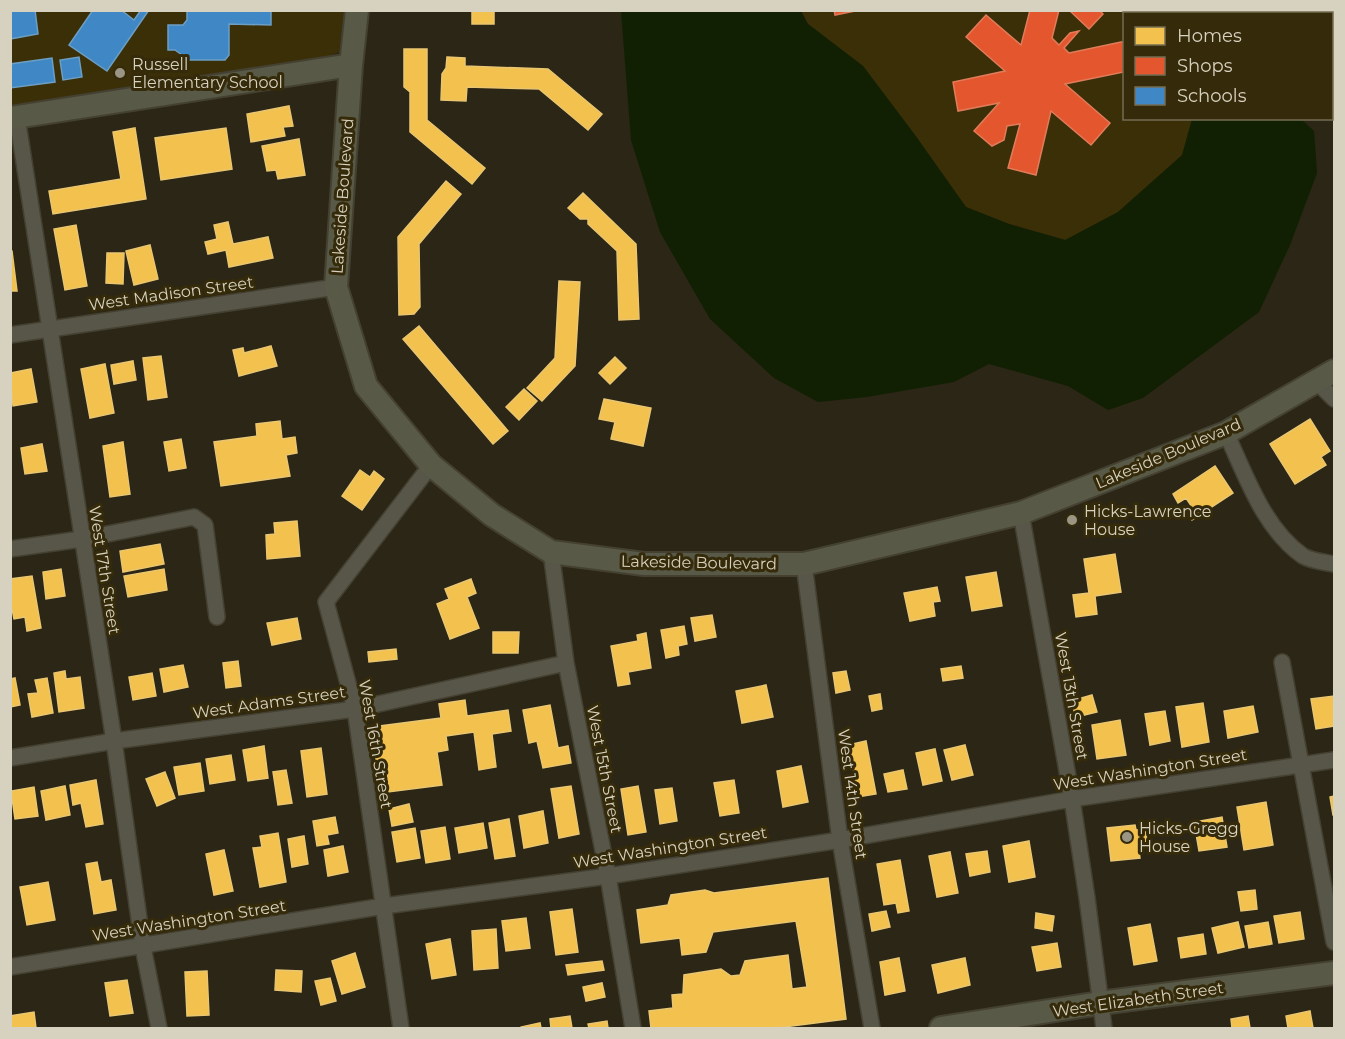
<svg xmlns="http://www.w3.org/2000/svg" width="1345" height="1039" viewBox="0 0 1345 1039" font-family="Montserrat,sans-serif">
  <rect width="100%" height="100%" fill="#2b2615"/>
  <path fill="#3b2f08" d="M11,11h333l-5,41 -15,6 -313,53z
    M801,11h433l-1,3h-109v104l68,1 -9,36 -65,57 -52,28 -57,-16 -43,-17 -51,-72 -52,-69 -55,-42z"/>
  <path fill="#112002" d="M621,11h180l7,13 55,42 52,69 51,72 43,17 56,16 53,-28 64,-57 10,-36h109l13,12 3,42 -27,72 -31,67 -116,86 -35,12 -40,-24 -79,-22 -35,18 -87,15 -49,5 -44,-24 -64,-59 -50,-87 -29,-92z"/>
  <path fill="#f2c14e" stroke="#eac670" stroke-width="1.5" d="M472,10h22v14h-22z
    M404,49h23v71l58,48 -13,16 -62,-52v-40l-6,-5z
    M447,57l18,1v8l83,3 54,45 -14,16 -49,-41 -72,-2 -1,14 -25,-1 1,-26 4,-6z
    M289,106l4,20 -10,1 2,9 -34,6 -4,-28z
    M135,128l11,71 -93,15 -4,-23 72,-12 -8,-47z
    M226,128l6,41 -71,11 -6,-42z
    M299,139l6,36 -27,4 -2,-9 -9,1 -5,-25z
    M446,181l15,13 -42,50 1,63 -6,7 -15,1 -1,-78z
    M583,193l53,51 3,75 -20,1 -2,-69 -29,-27v-5h-8l-12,-11z
    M228,222l5,22 35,-7 5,21 -44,9 -3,-17 -18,4 -3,-12 12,-3 -3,-14z
    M76,225l11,61 -22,4 -11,-61z
    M150,245l8,34 -24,6 -8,-34z
    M10,251h2l5,40h-7z
    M107,253h17l-1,31 -17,-1z
    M559,281l21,1 -5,84 -33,35 -15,-13 28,-30z
    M419,326l89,105 -15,13 -90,-105z
    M271,346l6,20 -38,10 -6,-26 10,-2 1,5z
    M161,356l6,41 -19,3 -5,-42z
    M615,357l11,11 -16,16 -11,-11z
    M133,361l3,19 -22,4 -3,-19z
    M105,364l9,49 -24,5 -9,-49z
    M31,369l6,33 -24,4 -3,-33z
    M524,389l13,12 -18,19 -13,-13z
    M604,399l47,9 -8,38 -32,-7 4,-17 -16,-3z
    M1310,419l20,32 -9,6 5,8 -31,19 -25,-40z
    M280,421l2,18 13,-2 2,16 -11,2 4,21 -69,10 -7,-44 43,-6 -1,-12z
    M181,439l5,29 -17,3 -5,-29z
    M123,442l7,52 -20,3 -7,-51z
    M42,444l5,27 -22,3 -4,-26z
    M1215,466l18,27 -41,27 -6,-9 6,-4 -6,-9 -8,5 -5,-9z
    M360,470l10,7 4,-6 10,8 -22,31 -20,-14z
    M297,521l3,35 -33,3 -1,-24 9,-1 -1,-11z
    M160,544l4,20 -41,8 -3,-21z
    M1115,554l6,38 -26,4 2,18 -21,3 -3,-22 16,-2 -5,-34z
    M61,569l4,27 -19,3 -3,-27z
    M164,569l3,21 -39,7 -4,-21z
    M996,572l6,34 -30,5 -6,-34z
    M32,576l9,52 -14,3 -2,-14 -11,2 -4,-21v-19z
    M471,579l5,14 -9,4 12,31 -29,11 -13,-35 12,-5 -4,-10z
    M937,587l3,14 -7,1 2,14 -25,5 -6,-28z
    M712,615l4,22 -21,4 -4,-23z
    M297,618l4,21 -29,6 -5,-22z
    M684,626l3,18 -9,2 1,9 -13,3 -5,-28z
    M493,632h26l-1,21h-25z
    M646,633l5,35 -23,4 2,12 -12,2 -7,-40 27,-5 -1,-6z
    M396,649l1,10 -28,3 -1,-10z
    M238,661l3,25 -15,2 -3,-25z
    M183,665l5,22 -24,5 -4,-23z
    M961,666l2,12 -20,3 -2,-12z
    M65,671l1,8 14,-2 4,31 -25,4 -5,-39z
    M846,671l4,19 -14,3 -3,-20z
    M152,673l4,23 -23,4 -4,-23z
    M15,678l5,27 -10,2v-28z
    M47,678l6,35 -21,4 -4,-23 10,-1 -3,-13z
    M766,685l7,32 -31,6 -6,-32z
    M880,694l2,15 -10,2 -3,-15z
    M1092,695l5,17 -21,5 -5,-16z
    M1334,696v30l-18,3 -5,-30z
    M465,700l2,16 41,-6 3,21 -19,3 4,33 -17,3 -5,-38 -28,4 2,14 -11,2 5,33 -62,8 -8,-66 69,-9 -2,-14z
    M1203,703l6,39 -27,5 -6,-40z
    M550,705l8,43 10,-2 3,17 -28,5 -6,-27 -8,2 -6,-33z
    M1253,706l5,26 -30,6 -4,-27z
    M1165,711l5,30 -20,4 -5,-31z
    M1120,720l6,35 -29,4 -5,-34z
    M866,741l10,53 -18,3 -10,-52z
    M965,745l8,30 -21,5 -8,-30z
    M264,746l4,32 -20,3 -5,-31z
    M321,748l6,46 -20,3 -6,-46z
    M935,749l7,32 -19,4 -7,-32z
    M231,755l4,25 -25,4 -4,-25z
    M200,763l4,28 -25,4 -5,-28z
    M801,766l7,36 -25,5 -6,-36z
    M286,770l6,33 -14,2 -5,-33z
    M903,770l4,19 -19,3 -4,-18z
    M165,772l10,26 -18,8 -11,-27z
    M96,780l7,44 -17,3 -5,-24 -8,2 -3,-20z
    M734,780l5,33 -19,3 -6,-33z
    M65,786l5,29 -24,5 -5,-29z
    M571,786l8,48 -20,4 -8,-49z
    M638,786l8,46 -18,3 -7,-46z
    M34,787l4,29 -23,3 -4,-28z
    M672,788l5,33 -17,3 -5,-34z
    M1334,796v19h-1l-3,-18z
    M1266,802l7,43 -29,5 -7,-43z
    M409,804l4,18 -21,4 -3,-17z
    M543,811l5,32 -24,5 -5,-32z
    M335,817l3,16 -11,2 2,9 -12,2 -4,-25z
    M1222,817l5,30 -28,4 -5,-29z
    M509,819l6,37 -20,3 -6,-36z
    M483,823l4,25 -28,5 -4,-25z
    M1135,825l1,5 10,-1 1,14 -9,1 2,14 -29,3 -4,-33z
    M445,827l5,32 -24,4 -5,-32z
    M415,828l5,30 -23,4 -5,-30z
    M278,833l8,49 -26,5 -7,-39 9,-1 -2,-11z
    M304,836l4,28 -16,3 -4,-28z
    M1029,841l6,36 -26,5 -6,-36z
    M343,846l5,26 -20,4 -4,-26z
    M224,850l9,41 -19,4 -8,-41z
    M987,851l3,21 -20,4 -4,-22z
    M950,852l8,41 -21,4 -8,-41z
    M900,860l9,51 -11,2 -2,-10 -12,2 -7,-41z
    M97,862l4,20 10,-2 5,30 -22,4 -8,-50z
    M828,878l18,141 -70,9h-125l-2,-17 24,-3 -1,-13 11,-1 1,-19 37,-6 10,7 9,-1 5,-14 43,-6 4,34 15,-2 -11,-66 -83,11 -7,20 -24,3 -2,-17 -39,5 -4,-33 31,-5 3,-10 34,-5 9,3z
    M48,882l7,38 -28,5 -7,-38z
    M1255,890l2,19 -16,2 -3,-19z
    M572,909l6,43 -22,3 -6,-43z
    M886,911l4,16 -18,4 -3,-17z
    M1300,912l4,27 -25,4 -5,-27z
    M1036,913l18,3 -2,15 -17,-3z
    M526,918l4,30 -24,3 -4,-30z
    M1238,922l6,25 -26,6 -6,-25z
    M1268,922l4,22 -23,4 -4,-22z
    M1150,924l7,37 -23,4 -6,-37z
    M496,929l2,39 -24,2 -2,-39z
    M1203,934l3,20 -25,4 -3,-20z
    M450,939l6,36 -24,4 -6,-35z
    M1057,943l4,24 -24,4 -5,-24z
    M355,953l10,34 -23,7 -10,-33z
    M899,958l6,33 -20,4 -5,-33z
    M965,958l5,27 -32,8 -6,-28z
    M602,961l2,9 -36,5 -2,-10z
    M276,970l26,1 -1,21 -26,-2z
    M207,971l2,44 -22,1 -2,-44z
    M330,978l6,23 -15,4 -6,-24z
    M127,980l6,33 -23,3 -5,-33z
    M602,983l3,14 -19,4 -3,-14z
    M1310,1011l3,17h-25l-2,-12z
    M34,1012l2,16h-26v-12z
    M570,1016l2,12h-21l-1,-9z
    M1248,1016l2,12h-18l-1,-9z
    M607,1021l1,7h-19l-1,-4z
    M540,1023l1,5h-20v-1z"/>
  <path fill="#e4572e" stroke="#e07c5a" stroke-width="1.5" d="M834,10h26l-25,5z
    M1030,10h29l-7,28 7,7 11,-12 9,-2 -15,17 5,5 52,-11h2l1,7v23l-59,12 45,39 -19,22 -40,-34 -15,64 -28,-7 12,-44 -13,2 -3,14 -12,6 -18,-15 25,-28 -41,8 -5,-29 52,-11 -39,-34 20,-22 35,30z
    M1069,10h30l4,4 -14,15z"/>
  <path fill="#3f88c5" stroke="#6d9ec3" stroke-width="1.5" d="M10,10h25l3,24 -28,5z
    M93,10h28l13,10 7,-10h8l-42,61 -38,-26z
    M187,10h84v15l-42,-1v31l-4,5h-36l-14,-10h-7v-25h15l4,-5z
    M79,57l3,20 -19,3 -3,-20z
    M52,58l3,24 -45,6v-24z"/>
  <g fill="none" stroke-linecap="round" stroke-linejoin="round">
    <defs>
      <path id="street" d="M17,117l97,624 29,206 16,81
        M10,335l326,-48
        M1315,380l19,19
        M1226,433c20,42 37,95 77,123 8,5 22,6 31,8
        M1021,513l51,286 15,99 17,130
        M10,549l72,-10 112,-22 11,8 12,92
        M551,552l15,111 42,213 25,152
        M804,564l36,276 32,188
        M1282,662l52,280
        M10,758l104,-17 241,-32 211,-46
        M10,967l374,-61 224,-30 232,-36 232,-41 262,-39
        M401,1028l-46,-319 -29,-107 105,-137"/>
      <path id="secondary" d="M357,10l-6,55 -15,222 30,99 65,79 61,50 59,37 93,12h160l217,-51 205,-80 108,-62
        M10,118l341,-53
        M941,1028l159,-25 234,-30"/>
      <path id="primary" d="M1251,10l3,4
        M1332,81l2,2"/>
    </defs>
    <use href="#street" stroke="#454132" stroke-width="18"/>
    <use href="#secondary" stroke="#454132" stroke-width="26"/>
    <use href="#primary" stroke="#454132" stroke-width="28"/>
    <use href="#street" stroke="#575648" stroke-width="15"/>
    <use href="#secondary" stroke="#585946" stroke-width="22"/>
    <use href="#primary" stroke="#5e5e49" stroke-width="26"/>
  </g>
  <g fill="#9b9584" stroke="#352b0b" stroke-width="2">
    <circle cx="120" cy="73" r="6"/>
    <circle cx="1072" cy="520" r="6"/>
    <circle cx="1127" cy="837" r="6"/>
  </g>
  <g text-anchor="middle" stroke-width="6" stroke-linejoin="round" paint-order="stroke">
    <g font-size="16" fill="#d7d1bf" stroke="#352b0b" text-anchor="start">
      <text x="132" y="70">Russell<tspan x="132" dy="18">Elementary School</tspan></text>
      <text x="1084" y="517">Hicks-Lawrence<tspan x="1084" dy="18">House</tspan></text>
      <text x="1139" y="834">Hicks-Gregg<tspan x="1139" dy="18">House</tspan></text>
    </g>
    <g font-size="16" fill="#d7d1bf" stroke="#352b0b">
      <text transform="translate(342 196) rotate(-86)" y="6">Lakeside Boulevard</text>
      <text transform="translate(171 293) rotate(-8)" y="6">West Madison Street</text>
      <text transform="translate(1168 453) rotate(-23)" y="6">Lakeside Boulevard</text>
      <text transform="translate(699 562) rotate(1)" y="6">Lakeside Boulevard</text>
      <text transform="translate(105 570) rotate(81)" y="6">West 17th Street</text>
      <text transform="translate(1072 696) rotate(80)" y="6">West 13th Street</text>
      <text transform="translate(269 702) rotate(-8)" y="6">West Adams Street</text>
      <text transform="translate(376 744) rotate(80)" y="6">West 16th Street</text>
      <text transform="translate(605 769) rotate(79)" y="6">West 15th Street</text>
      <text transform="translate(1150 769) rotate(-9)" y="6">West Washington Street</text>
      <text transform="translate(853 794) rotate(82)" y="6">West 14th Street</text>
      <text transform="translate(670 847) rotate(-9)" y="6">West Washington Street</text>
      <text transform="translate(189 920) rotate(-9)" y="6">West Washington Street</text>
      <text transform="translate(1138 999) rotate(-8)" y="6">West Elizabeth Street</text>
    </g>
  </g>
  <rect width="1345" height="1039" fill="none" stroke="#d7d1bf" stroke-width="24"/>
  <rect x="1123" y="12" width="210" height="108" fill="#352b0b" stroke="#766d53" stroke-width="1.5"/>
  <rect x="1135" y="27" width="30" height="18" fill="#f2c14e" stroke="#766d53" stroke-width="1.5"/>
  <text x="1177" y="42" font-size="18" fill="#d7d1bf">Homes</text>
  <rect x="1135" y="57" width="30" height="18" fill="#e4572e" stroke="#766d53" stroke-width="1.5"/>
  <text x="1177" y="72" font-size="18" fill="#d7d1bf">Shops</text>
  <rect x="1135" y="87" width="30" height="18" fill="#3f88c5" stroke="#766d53" stroke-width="1.5"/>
  <text x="1177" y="102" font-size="18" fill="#d7d1bf">Schools</text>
</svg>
